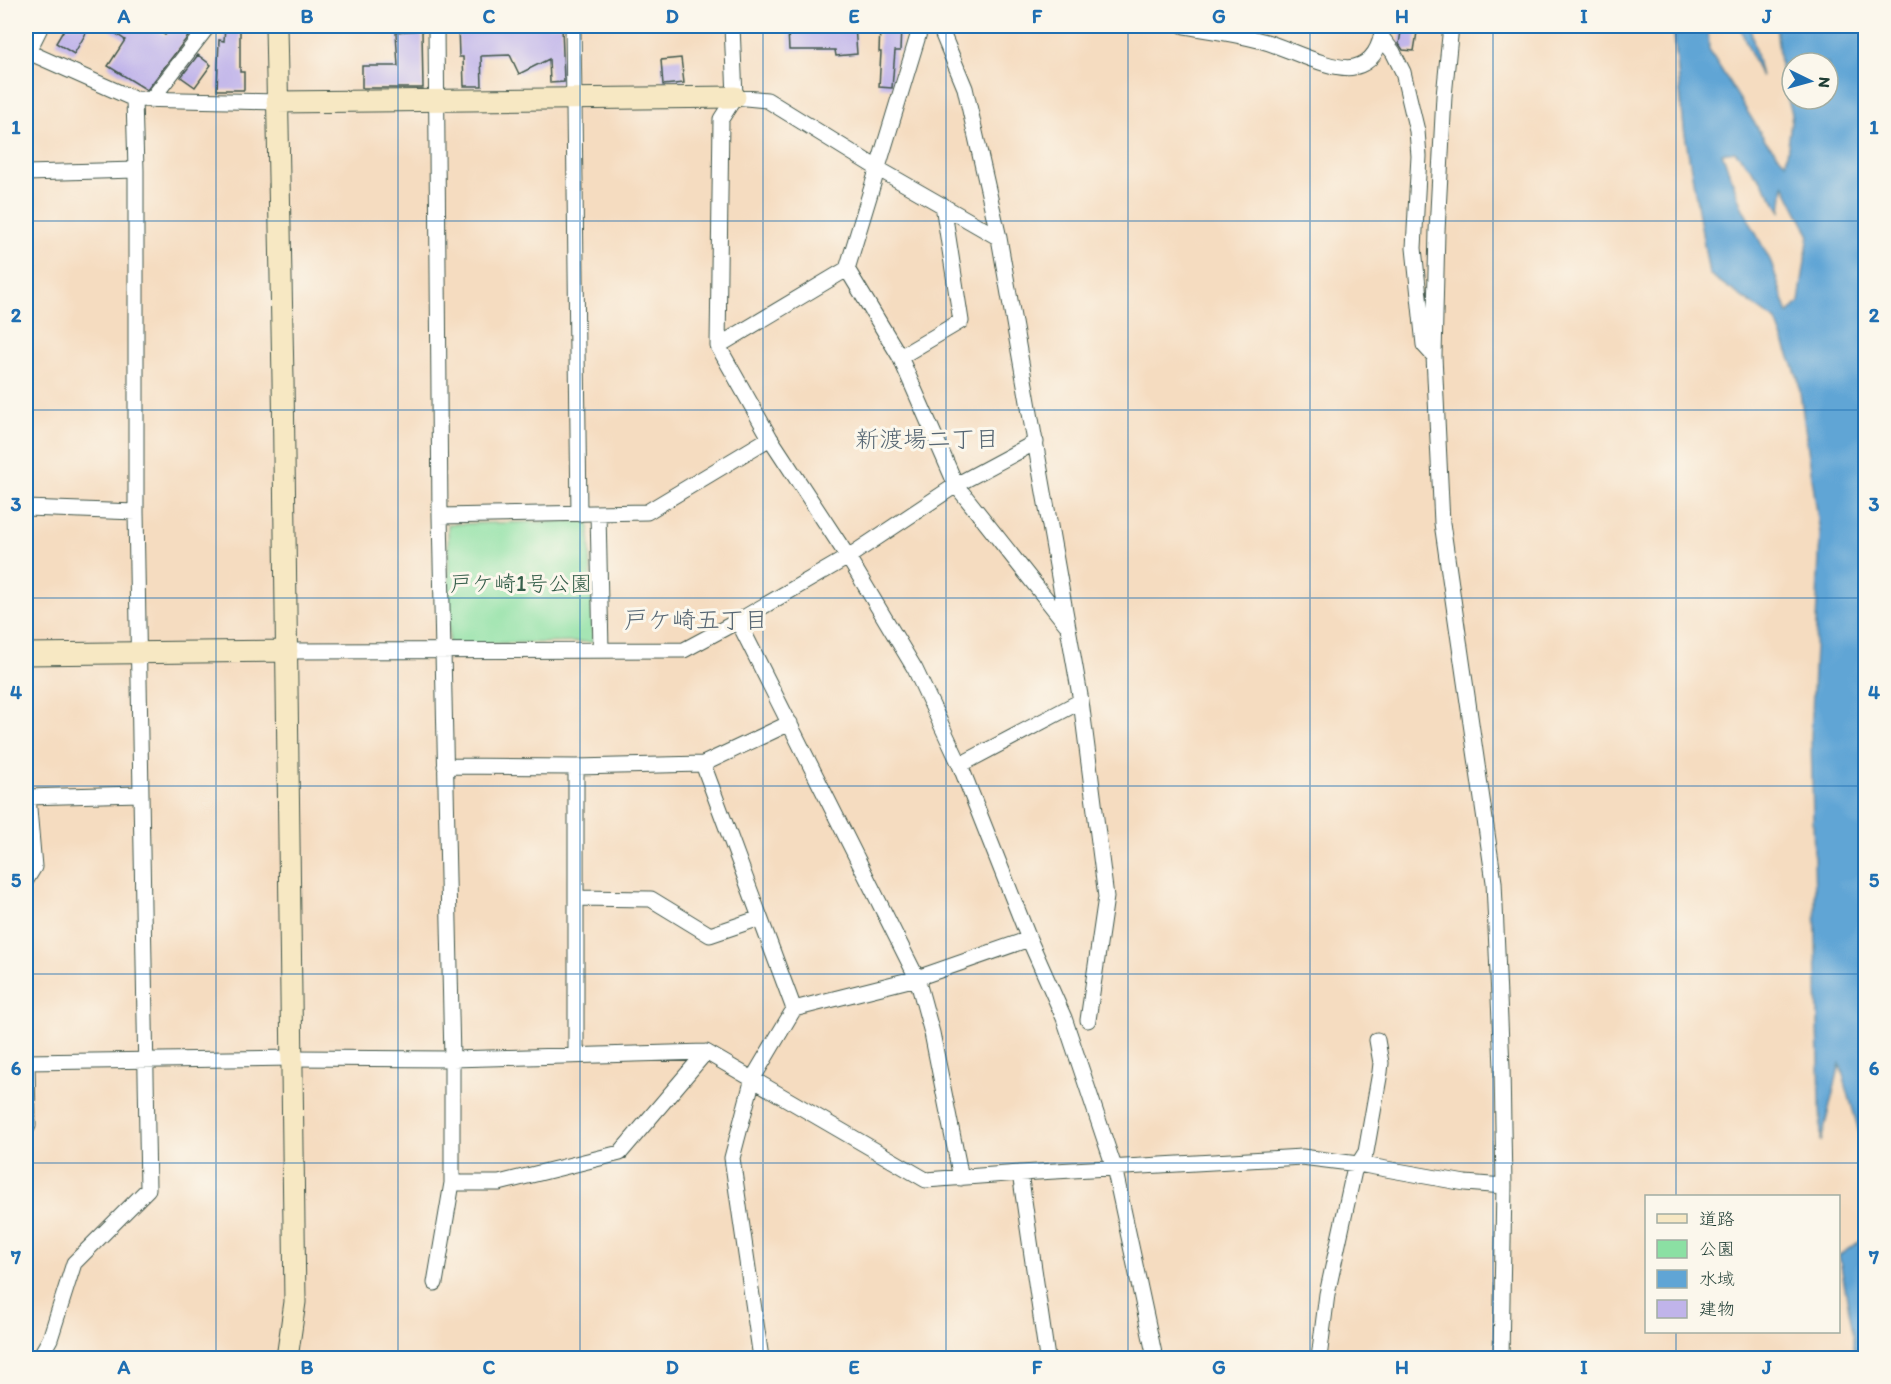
<svg xmlns="http://www.w3.org/2000/svg" width="1891" height="1384" viewBox="0 0 1891 1384" font-family="Itim,'Klee One',sans-serif">
  <rect width="100%" height="100%" fill="#fbf7ec"/>
  <filter id="ink" filterUnits="userSpaceOnUse"><feTurbulence type="fractalNoise" baseFrequency=".0167" numOctaves="2"/><feDisplacementMap in="SourceGraphic" scale="12" xChannelSelector="R" yChannelSelector="G"/><feConvolveMatrix kernelMatrix="1 2 1 2 8 2 1 2 1" color-interpolation-filters="sRGB"/></filter>
  <filter id="wash" filterUnits="userSpaceOnUse"><feTurbulence type="fractalNoise" baseFrequency=".008" numOctaves="4" result="noise"/><feDisplacementMap in="SourceGraphic" scale="24" xChannelSelector="R" yChannelSelector="G"/><feGaussianBlur stdDeviation="1.35" result="paint"/><feColorMatrix in="noise" values="0 0 0 0 0 0 0 0 0 0 0 0 0 0 0 0 0 1.4 0 .05"/><feComposite in="paint" operator="in"/></filter>
  <g filter="url(#wash)">
    <rect width="100%" height="100%" fill="#f5dcc0"/>
    <path fill="#8be0a3" stroke="#558e6c" stroke-width="1.5" d="M589,521l4,121 -144,2 -1,-120z"/>
    <path fill="#60a5d5" stroke="#407184" stroke-width="1.5" fill-rule="evenodd" d="M1673,26h35l1,24 56,90 21,23 6,-50 -10,-32 -6,-55h89v1120l-4,-7 -21,-75 -19,78 -10,-405 9,-203 -22,-156 -22,-57 -67,-47 -25,-146zM1792,63h36v36h-36zM1735,151l25,28 21,32 3,-26 25,49 -10,68 -11,12 -17,-52 -30,-57 -19,-52z
      M1739,26h11l11,51z
      M1865,1238v120h-11v-21l-15,-82z"/>
    <g id="blocks">
      <path fill="#c0b4ea" d="M66,26h24l-16,28 -18,-11z
        M105,26h47l13,9 8,-9h23l-49,64 -39,-24 17,-26z
        M225,26h15v46h4v18h-27l2,-50 5,1z
        M458,26h104l2,56 -14,1 -1,-24 -30,15 -9,-19 -29,1 1,30h-18l-1,-29h-4z
        M855,26l2,28 -21,2 -1,-6h-46l-1,-20 46,-1 -1,-1z
        M1402,26h16l-4,25 -11,-1 -4,-6z
        M880,27h21l-1,24h-5l-3,37 -13,-1 2,-35h-2z
        M422,30l1,58h-61v-22h36l-2,-34z
        M198,55l13,10 -16,22 -14,-10z
        M681,58l3,25 -21,2 -2,-25z"/>
    </g>
  </g>
  <g filter="url(#ink)">
    <use href="#blocks" fill-opacity="0" stroke="#3f5549" stroke-width="1.5"/>
    <g fill="none" stroke-linecap="round" stroke-linejoin="round">
      <defs>
        <path id="street" d="M573,26l6,488
          M732,26l3,71 -14,22 -3,227 52,92 78,119 67,112 45,96 69,174 35,79 50,149 41,191
          M937,26l4,4 24,58 34,150
          M1184,26c27,5 55,8 82,16 21,6 67,30 88,25 20,-4 27,-23 29,-41
          M1451,26l-7,70 -7,135 -3,125 8,167 52,359 8,185 2,119 -3,172
          M1382,38l11,14 10,20 14,59 2,25 -5,92 10,97 10,11
          M26,51l108,48 143,3
          M28,52l13,-26
          M735,97l32,3 110,68 122,70 82,463 -121,64
          M151,100l57,-74
          M26,173l110,-3
          M847,269l53,88 56,128 110,139
          M718,346l129,-77 74,-243
          M900,357l61,-36 -18,-116
          M26,508l110,4
          M598,513l3,137
          M440,516l207,-4 123,-74
          M738,621l179,357 15,55 29,145
          M287,651l397,-1 54,-29 110,-64 108,-72 80,-43
          M1081,701l25,196 -18,123
          M703,764l91,245
          M445,766l131,1 127,-3 87,-41
          M26,797l114,-3
          M26,880l8,-13 -6,-70
          M576,898l75,1 59,36 50,-17
          M576,1055v-288
          M26,1062l266,-4 160,1 254,-7 220,128 94,-7 282,-16 56,7 107,19 39,3
          M26,1129l2,-3 -1,-63
          M1020,1173l27,185
          M452,1183h47l121,-30 86,-101
          M435,1283l17,-100v-124l-12,-543 -4,-490
          M39,1358l11,-19 24,-76 74,-74 -12,-677v-342l-2,-71
          M761,1358l-29,-200 21,-80 41,-69 123,-31 112,-39
          M1319,1358l8,-64 27,-123 12,-19 14,-80 1,-9 -4,-23"/>
        <path id="secondary" d="M276,26l7,353 12,923 -8,56
          M277,102l458,-5
          M26,654l261,-3"/>
      </defs>
      <use href="#street" stroke="#3f5549" stroke-width="17"/>
      <use href="#secondary" stroke="#3f5549" stroke-width="23"/>
      <use href="#street" stroke="#fff" stroke-width="15"/>
      <use href="#secondary" stroke="#f7e8c3" stroke-width="21"/>
    </g>
  </g>
  <path fill="none" stroke="#1f6fb2" stroke-width="1.5" stroke-opacity="0.55" d="M216,26v1332M398,26v1332M580,26v1332M763,26v1332M946,26v1332M1128,26v1332M1310,26v1332M1493,26v1332M1676,26v1170M26,221h1840M26,410h1840M26,598h1840M26,786h1840M26,974h1840M26,1163h1840M1676,1332v26"/>
  <g text-anchor="middle" stroke-width="6" stroke-linejoin="round" paint-order="stroke">
    <g font-size="22" fill="#355e4a" stroke="#fbf7ec">
      <text x="521" y="591">戸ケ崎1号公園</text>
    </g>
    <g font-size="24" fill="#576774" stroke="#fbf7ec">
      <text x="927" y="447">新渡場二丁目</text>
      <text x="696" y="628">戸ケ崎五丁目</text>
    </g>
  </g>
  <rect width="1891" height="1384" fill="none" stroke="#fbf7ec" stroke-width="66"/>
  <rect x="1645" y="1195" width="195" height="138" fill="#fbf7ec" stroke="#a3ada2" stroke-width="1.5"/>
  <rect x="1657" y="1214" width="30" height="9" fill="#f7e8c3" stroke="#a3ada2" stroke-width="1.5"/>
  <text x="1699" y="1225" font-size="18" fill="#1f3d34">道路</text>
  <rect x="1657" y="1240" width="30" height="18" fill="#8be0a3" stroke="#a3ada2" stroke-width="1.5"/>
  <text x="1699" y="1255" font-size="18" fill="#1f3d34">公園</text>
  <rect x="1657" y="1270" width="30" height="18" fill="#60a5d5" stroke="#a3ada2" stroke-width="1.5"/>
  <text x="1699" y="1285" font-size="18" fill="#1f3d34">水域</text>
  <rect x="1657" y="1300" width="30" height="18" fill="#c0b4ea" stroke="#a3ada2" stroke-width="1.5"/>
  <text x="1699" y="1315" font-size="18" fill="#1f3d34">建物</text>
  <g transform="translate(1810 81) rotate(95)"><circle r="28" fill="#fbf7ec" stroke="#a3ada2" stroke-width="1.5"/>
  <path d="M0-4.5L10 22L0 15L-10 22Z" fill="#1f6fb2"/>
  <text y="-9" font-size="16" font-weight="bold" text-anchor="middle" fill="#1f3d34">N</text>
  </g>
  <rect x="33" y="33" width="1825" height="1318" fill="none" stroke="#1f6fb2" stroke-width="2"/>
  <g font-size="20" text-anchor="middle" font-weight="bold" fill="#1f6fb2">
    <text x="124" y="23">A</text>
    <text x="307" y="23">B</text>
    <text x="489" y="23">C</text>
    <text x="672" y="23">D</text>
    <text x="854" y="23">E</text>
    <text x="1037" y="23">F</text>
    <text x="1219" y="23">G</text>
    <text x="1402" y="23">H</text>
    <text x="1584" y="23">I</text>
    <text x="1767" y="23">J</text>
    <text x="16" y="134">1</text>
    <text x="1874" y="134">1</text>
    <text x="16" y="322">2</text>
    <text x="1874" y="322">2</text>
    <text x="16" y="511">3</text>
    <text x="1874" y="511">3</text>
    <text x="16" y="699">4</text>
    <text x="1874" y="699">4</text>
    <text x="16" y="887">5</text>
    <text x="1874" y="887">5</text>
    <text x="16" y="1075">6</text>
    <text x="1874" y="1075">6</text>
    <text x="16" y="1264">7</text>
    <text x="1874" y="1264">7</text>
    <text x="124" y="1374">A</text>
    <text x="307" y="1374">B</text>
    <text x="489" y="1374">C</text>
    <text x="672" y="1374">D</text>
    <text x="854" y="1374">E</text>
    <text x="1037" y="1374">F</text>
    <text x="1219" y="1374">G</text>
    <text x="1402" y="1374">H</text>
    <text x="1584" y="1374">I</text>
    <text x="1767" y="1374">J</text>
  </g>
</svg>
